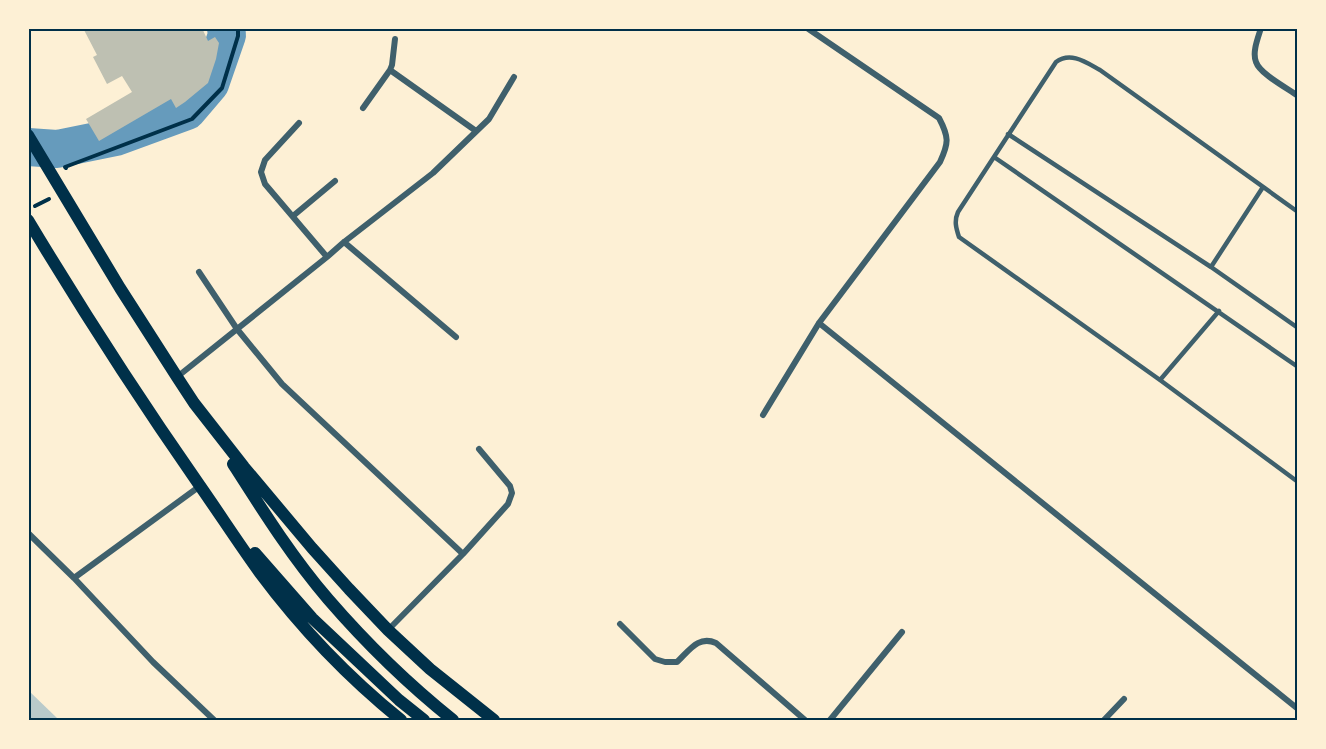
<svg xmlns="http://www.w3.org/2000/svg" width="1326" height="749" viewBox="0 0 1326 749" font-family="'IBM Plex Sans',sans-serif">
  <rect width="100%" height="100%" fill="#fdf0d5"/>
  <path fill="#b9caca" d="M28,690l29,28 -3,2h-25z"/>
  <g fill="none" stroke-linecap="round" stroke-linejoin="round">
    <path stroke="#669bbc" stroke-width="38" d="M28,147l29,2 59,-12 71,-26 23,-27 17,-49 -1,-7"/>
  </g>
  <path fill="#bec0b2" d="M83,28h119l6,13 7,-4 4,6 -3,16 -8,24 -23,19 -9,6 -5,-9 -72,42 -13,-22 46,-27 -10,-16 -15,8 -14,-27 4,-2z"/>
  <g fill="none" stroke-linecap="round" stroke-linejoin="round">
    <path stroke="#003049" stroke-width="4" d="M66,168l-1,-1 127,-48 30,-31 16,-52v-8
      M35,206l14,-7"/>
    <path stroke="#3f606c" stroke-width="4.5" d="M1008,134l203,133 87,61
      M994,157l304,210
      M1298,212l-198,-142c-13,-7 -29,-19 -44,-8l-98,150c-4,9 -2,16 1,25l201,143 138,102
      M1211,267l52,-80
      M1160,380l59,-69"/>
    <path stroke="#3f606c" stroke-width="6" d="M1261,28c-3,10 -9,24 -5,34 4,12 31,26 42,34
      M390,70l86,61
      M363,108l27,-38 2,-5 3,-26
      M299,123l-34,37 -4,12 4,12 62,73
      M293,216l42,-35
      M344,242l112,95
      M199,272l38,57 45,55 181,170
      M819,323l479,386
      M177,377l150,-120 17,-15 89,-69 56,-54 25,-42
      M763,415l56,-92 121,-161c9,-19 9,-25 -1,-44l-132,-90
      M28,533l46,45 79,84 61,58
      M74,578l126,-92
      M620,624l35,35 10,3h12c12,-11 21,-27 39,-19l89,77
      M388,630l75,-76 45,-50 4,-11 -2,-7 -31,-37
      M830,720l72,-88
      M1104,720l20,-21"/>
    <path stroke="#003049" stroke-width="12" d="M28,135l92,153 57,89 17,26 50,64 68,81 37,41 39,41 42,39 64,51
      M28,220c54,90 110,177 170,263 21,30 41,61 62,90 41,55 89,105 141,147
      M233,464c30,47 59,93 95,135 38,44 80,85 125,121
      M255,553l57,65 87,82 25,20"/>
  </g>
  <rect width="1326" height="749" fill="none" stroke="#fdf0d5" stroke-width="60"/>
  <rect x="30" y="30" width="1266" height="689" fill="none" stroke="#003049" stroke-width="2"/>
</svg>
